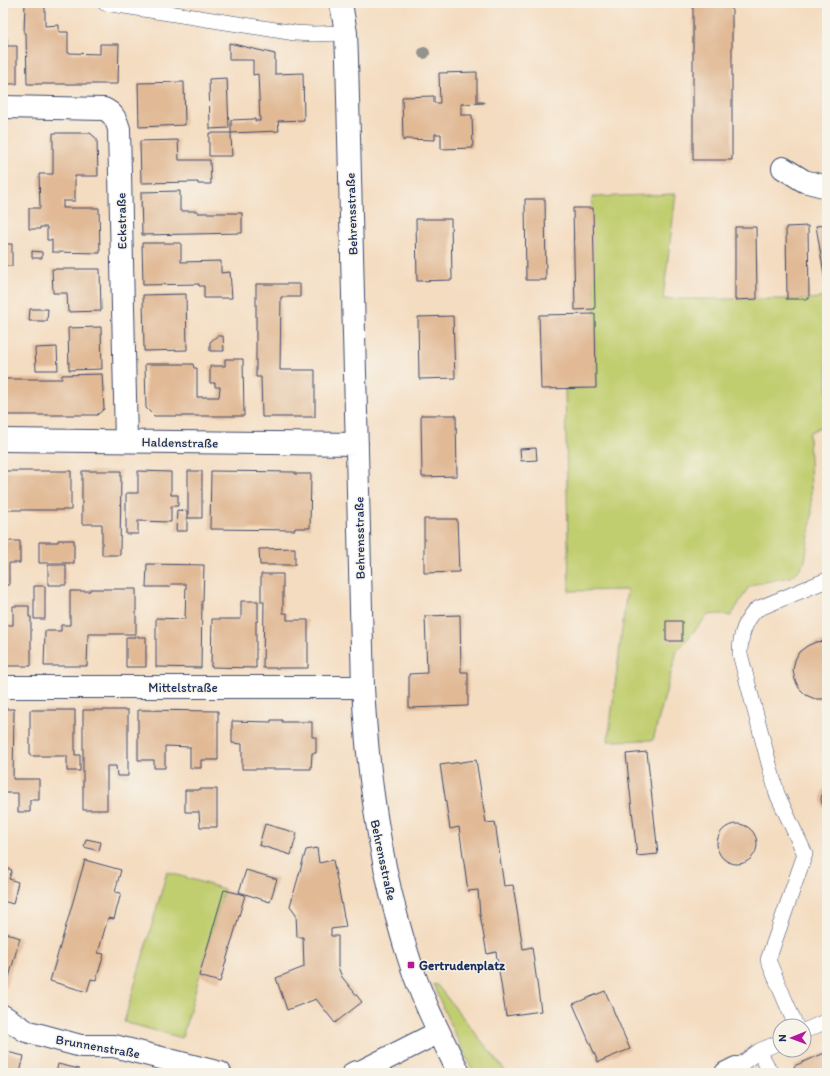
<svg xmlns="http://www.w3.org/2000/svg" width="830" height="1076" viewBox="0 0 830 1076" font-family="Itim,sans-serif">
  <rect width="100%" height="100%" fill="#f7f3e8"/>
  <filter id="ink" filterUnits="userSpaceOnUse"><feTurbulence type="fractalNoise" baseFrequency=".025" numOctaves="2"/><feDisplacementMap in="SourceGraphic" scale="8" xChannelSelector="R" yChannelSelector="G"/><feConvolveMatrix kernelMatrix="1 2 1 2 8 2 1 2 1" color-interpolation-filters="sRGB"/></filter>
  <filter id="wash" filterUnits="userSpaceOnUse"><feTurbulence type="fractalNoise" baseFrequency=".012" numOctaves="4" result="noise"/><feDisplacementMap in="SourceGraphic" scale="16" xChannelSelector="R" yChannelSelector="G"/><feGaussianBlur stdDeviation="0.9" result="paint"/><feColorMatrix in="noise" values="0 0 0 0 0 0 0 0 0 0 0 0 0 0 0 0 0 1.4 0 .05"/><feComposite in="paint" operator="in"/></filter>
  <g filter="url(#wash)">
    <rect width="100%" height="100%" fill="#f4dcc0"/>
    <path fill="#c1ce70" stroke="#6e7e67" d="M676,194l-13,105h146l18,-2v126l-18,10 3,82 -7,46 -7,10 -8,6 -35,7 -7,4 -17,28 -10,-2 -13,1 -31,36 -24,89 -45,1 19,-151 -58,1 -4,-202 31,-2 -4,-190z
      M167,872l57,17 -42,149 -58,-16z
      M433,984l4,1 70,88h-33l-25,-51z"/>
    <g id="blocks">
      <path fill="#e1b995" d="M25,3l20,1v22l14,-1v7h9v21l32,1v-10h19l-1,40h-91l-1,-51h-2z
        M693,3h39v157h-39z
        M3,38h4v8h10v38h-14z
        M229,43l46,11v20l28,-1 1,47 -26,1 1,10 -48,2v-13l24,-1v2h5l-2,-47 -5,1v-15h-24z
        M477,72v30h7v1l-23,1v11h11l1,33 -32,1v-15h-6v6l-30,-1v1l-2,1 -1,-44 32,-1v7h6l-1,-30z
        M227,78l2,50 -19,1 -1,-50z
        M184,82l1,43 -46,2 -1,-44z
        M53,133h37l7,6 1,37h-23v25h-12v7h36l1,45 -48,-1v-12h-5v-13h-7v2h-11v-21h11l-1,-34h14z
        M209,133h22l1,23h-23z
        M178,140l1,20h31l1,24h-13v-2l-57,1 -1,-42z
        M180,191v20h18v2h44v20l-100,2 -1,-43z
        M525,199h20l1,81h-20z
        M573,208h20l2,101 -20,1z
        M416,219h35l1,61 -35,1z
        M827,225v55h-2l-9,-54z
        M808,226l1,73h-23v-1h1l-1,-71z
        M735,227h21l1,72 -22,1z
        M142,243h39v19l40,-1v12l9,-1 2,26h-28v-12h-5v-2l-56,1z
        M3,244h9v22h-9z
        M32,251l10,1v6h-10z
        M52,269h48l1,42 -33,1 -1,-19h-14z
        M256,284h44v13h-19l-1,73h35v47h-53l-1,-40h-5z
        M186,294l1,56 -43,1 -1,-56z
        M30,309h18l-1,12h-18z
        M595,314l1,74 -55,1 -2,-74z
        M453,316l2,62 -36,1 -1,-62z
        M101,327l1,42 -33,1 -1,-42z
        M217,336h6l1,15h-14v-9z
        M57,347l1,23h-22l-1,-22z
        M225,359h18l1,57h-90l-8,-8 -1,-44h48l1,4h3v29h22l1,-10h-5v-4h-5v-17h15z
        M102,374l2,35 -7,6h-94v-36h59v-4z
        M421,415h35l1,61 -35,1z
        M536,448l1,12 -16,1 -1,-12z
        M3,471h68v39h-68z
        M82,471h39l-1,84h-18v-31h-20z
        M138,471l33,1v23h7v11h-7v16l-33,-1v13h-12v-41h12z
        M188,471h14v47h-14z
        M211,471l84,1v2h16l-1,54h-15v2l-85,-1z
        M177,510l10,1v20h-11z
        M424,519h33l2,53 -35,1z
        M58,540h16v23h-35v-21h19z
        M3,541h17v22h-11v22h-6z
        M295,548v17h-35l-1,-16z
        M147,564l57,1 -1,36h-1l-1,67 -45,-1v-49l29,1 1,-35h-15l-1,3h-24z
        M48,565h18v20h-18z
        M261,574h22v39h4v7h21v48h-45l1,-66h-3z
        M34,586h11v33h-11z
        M90,589h46v45h-48l-1,32h-43l1,-35h16v-6h9v-34h20z
        M241,601h17v20h-2v47l-45,-1 1,-48h29z
        M13,606h16v11h2v49h-28v-41h10z
        M460,615l1,57h7v34l-59,2v-34l18,-1 -2,-57z
        M666,621h16v20h-16z
        M126,637h20v30h-20z
        M825,641h2v58h-12l-9,-4 -7,-7 -4,-8 -2,-10 2,-10 4,-8 8,-6 9,-4z
        M3,709h11l-1,70h26v21h-9v12h-12v-19h-15z
        M30,710h45v45h5v16h-13v-15h-37z
        M83,710h45v66h-11l-1,-10h-9v44h-24z
        M138,710l80,1v49h-17v8h-11v-21l-25,-1v22h-11v-8h-16z
        M271,720h11v2h30v15h4v16h-4l-1,16h-69v-25l-10,-1v-22l39,1z
        M647,752l11,102 -21,2 -11,-102z
        M476,760l10,63 9,-1 9,64 9,-1 10,64 9,-2 9,64 -35,5 -10,-64 -9,2 -7,-39 -2,-25 -10,1 -9,-64 -9,2 -10,-64z
        M827,784v29l-4,-6 -2,-7 1,-8z
        M199,789h18v38h-17l-1,-15h-14v-22h14z
        M717 844a20 20 0 1 1 40 0a20 20 0 1 1-40 0Z
        M265,824l32,9 -6,22 -32,-10z
        M86,839l15,3 -2,9 -15,-4z
        M317,848l2,15 14,-3 13,67 -15,2v7h7v31l4,10 20,25 -27,21 -19,-24 -29,11 -11,-32 28,-11 -1,-30h-6l-1,-23 -6,-8 16,-56z
        M85,860l36,10 -6,22 6,1 -7,26 -6,-1 -10,35 6,1 -8,26 -5,-1 -4,13 -37,-11z
        M3,867l9,3 -3,9 9,3 -5,22 -10,-3z
        M246,870l31,9 -7,23 -31,-10z
        M224,890l21,5 -25,87 -21,-6z
        M3,932l17,6 -14,50 -3,-1z
        M605,991l25,58 -32,13 -25,-58z
        M3,1051l21,5 -4,17h-17z
        M827,1052v21h-30l-3,-7z
        M58,1064l21,5 -1,4h-22z"/>
    </g>
  </g>
  <g filter="url(#ink)">
    <use href="#blocks" fill-opacity="0" stroke="#3c496d" stroke-width="1"/>
    <g fill="none" stroke-linecap="round" stroke-linejoin="round">
      <defs>
        <path id="service" d="M105,3l190,30 18,1 33,-1
          M796,1026l-28,-66 37,-106 -28,-60 -37,-140c0,-18 4,-33 17,-45l70,-29
          M804,1031l23,-10
          M759,1051l12,22
          M736,1068l23,-17 21,-9"/>
        <path id="minor" d="M341,3l5,30 1,26 16,628c5,94 18,188 48,278 12,37 31,73 48,108
          M3,107l101,2c9,4 12,10 15,20l7,312
          M783,168l21,13 23,6
          M3,440l354,4
          M3,687h360
          M3,1016l23,15 55,15h33l106,27
          M354,1073l8,-2 77,-39
          M726,1073l10,-5"/>
      </defs>
      <use href="#service" stroke="#3c496d" stroke-width="16"/>
      <use href="#minor" stroke="#3c496d" stroke-width="24"/>
      <use href="#service" stroke="#fff" stroke-width="15"/>
      <use href="#minor" stroke="#fff" stroke-width="22"/>
    </g>
    <circle fill="#93938c" cx="424" cy="53" r="6"/>
  </g>
  <rect fill="#b5179e" stroke="#f7f3e8" stroke-width="1.5" x="407" y="961" width="8" height="8" rx="2"/>
  <g text-anchor="middle" stroke-width="3" stroke-linejoin="round" paint-order="stroke">
    <g font-size="13" fill="#1b2f5e" stroke="#f7f3e8">
      <text transform="translate(351 214) rotate(-92)" y="5">Behrensstraße</text>
      <text transform="translate(121 221) rotate(-91)" y="5">Eckstraße</text>
      <text transform="translate(180 442) rotate(1)" y="5">Haldenstraße</text>
      <text transform="translate(359 538) rotate(-91)" y="5">Behrensstraße</text>
      <text x="183" y="692">Mittelstraße</text>
      <text transform="translate(384 860) rotate(78)" y="5">Behrensstraße</text>
      <text transform="translate(98 1046) rotate(10)" y="5">Brunnenstraße</text>
    </g>
    <g font-size="13" font-weight="bold" fill="#1b2f5e" stroke="#f7f3e8" text-anchor="start">
      <text x="419" y="970">Gertrudenplatz</text>
    </g>
  </g>
  <rect width="830" height="1076" fill="none" stroke="#f7f3e8" stroke-width="16"/>
  <g transform="translate(792 1038) rotate(269)"><circle r="19" fill="#f7f3e8" stroke="#9fa5b1"/>
  <path d="M0-3L7 15L0 10L-7 15Z" fill="#b5179e"/>
  <text y="-6" font-size="11" font-weight="bold" text-anchor="middle" fill="#1b2f5e">N</text>
  </g>
</svg>
